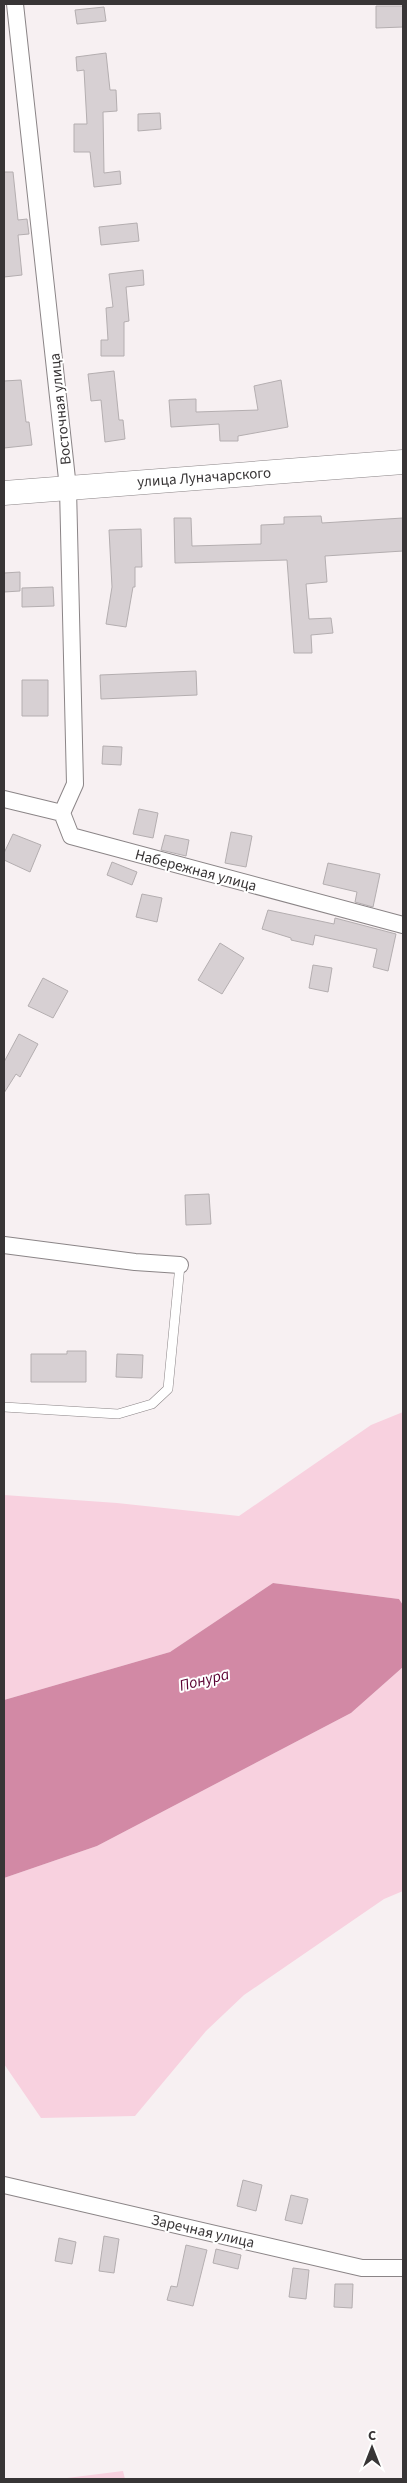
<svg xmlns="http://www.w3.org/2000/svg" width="407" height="2483" viewBox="0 0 407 2483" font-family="'Source Sans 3',sans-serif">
  <rect width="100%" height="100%" fill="#f7f0f2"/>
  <path fill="#f8d1df" d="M403,1412v193l-4,-6 -126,-16 -103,69 -166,48v-205l113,8 122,13 132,-91z
    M403,1667v224l-19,8 -140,96 -38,36 -71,85 -94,2 -37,-54v-186l93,-32 254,-133z
    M123,2471l2,8h-66z"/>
  <path fill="#d289a5" d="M273,1583l126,16 4,6v62l-52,46 -254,133 -93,32v-178l166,-48z"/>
  <path fill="#d7d0d3" stroke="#b4aeb0" d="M376,6h27v21l-27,1z
    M104,7l2,14 -29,3 -2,-14z
    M106,53l4,37h6l1,21 -14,1 1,61 16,-2 1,13 -27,3 -4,-35h-16v-28h13l-3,-54 -7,1 -1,-14z
    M160,113l1,16 -23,2v-17z
    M4,172h9l5,48 9,-1 2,15 -11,1 4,40 -18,2z
    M137,223l2,18 -38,4 -2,-18z
    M143,270l1,15 -18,2 3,34 -5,1v34h-23v-16h7l-2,-32 7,-1 -4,-33z
    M114,371l5,49h4l2,19 -20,3 -4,-42 -10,1 -3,-27z
    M21,380l5,42h3l3,23 -28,3v-67z
    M281,380l7,47 -50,9v5h-18l-1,-17 -48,3 -2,-27 27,-1v13l62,-2 -4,-24z
    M321,516l1,7 81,-5v33l-78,5 2,26 -21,2 3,35 22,-1 2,15 -22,2 1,18h-18l-7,-93 -112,3 -1,-45h17l1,28 69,-2v-19l23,-1v-7z
    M141,529l1,38h-7v20h-2l-7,40 -20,-3 6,-37 -3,-57z
    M20,572v19l-16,1v-19z
    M53,587l1,19 -32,1v-19z
    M196,671l1,24 -96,4 -1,-24z
    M22,680h26v36h-26z
    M103,746l19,1 -1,18 -19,-1z
    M139,809l19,4 -5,25 -20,-4z
    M231,832l21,4 -6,31 -21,-4z
    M13,834l28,11 -11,27 -26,-12v-7z
    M165,835l24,5 -3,16 -25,-6z
    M112,862l25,10 -5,13 -25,-10z
    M328,863l52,11 -7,33 -18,-5 2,-10 -34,-8z
    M142,894l20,4 -5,24 -21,-5z
    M268,910l66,14 1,-6 61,16 -8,37 -15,-4 4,-18 -62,-14 -2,10 -22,-5v-2l-29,-9z
    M220,943l24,15 -22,36 -24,-14z
    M313,965l19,3 -4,24 -19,-4z
    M43,978l25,13 -15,27 -25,-12z
    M19,1034l19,10 -18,33 -4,-3 -12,19v-31z
    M209,1194l2,30 -25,1 -1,-30z
    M67,1351h19v31h-55v-28h36z
    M117,1354l26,1 -1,23 -26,-1z
    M243,2180l19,5 -6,26 -19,-5z
    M291,2195l17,4 -6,25 -17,-4z
    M104,2236l15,3 -5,34 -15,-2z
    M59,2238l17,4 -4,22 -17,-3z
    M186,2245l21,5 -14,56 -26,-6 4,-14 6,1z
    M216,2249l25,6 -3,14 -25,-6z
    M293,2268l16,2 -3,29 -17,-2z
    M335,2284h18l-1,24 -18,-1z"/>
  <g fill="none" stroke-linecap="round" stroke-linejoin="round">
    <defs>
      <path id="lane" d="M4,1407l114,7 34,-10 16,-15 12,-124"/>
      <path id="street" d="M15,4l53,484 7,296 -13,29
        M4,799l58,14 9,23 332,89
        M4,1245l131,17 45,3
        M4,2185l358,83h41"/>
      <path id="secondary" d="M4,493l399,-31"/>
    </defs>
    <use href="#lane" stroke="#8b8587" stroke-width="10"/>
    <use href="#street" stroke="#8b8587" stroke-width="18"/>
    <use href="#secondary" stroke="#8b8587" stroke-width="25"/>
    <use href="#lane" stroke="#fff" stroke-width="9"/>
    <use href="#street" stroke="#fff" stroke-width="16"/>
    <use href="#secondary" stroke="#fff" stroke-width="24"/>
  </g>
  <g text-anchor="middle" stroke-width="4" stroke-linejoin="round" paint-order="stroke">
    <g font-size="15" fill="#383536" stroke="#fff">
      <text transform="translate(60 409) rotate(-96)" y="5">Восточная улица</text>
      <text transform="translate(204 477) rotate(-4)" y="5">улица Луначарского</text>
      <text transform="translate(196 870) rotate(15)" y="5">Набережная улица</text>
      <text transform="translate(203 2231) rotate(13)" y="5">Заречная улица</text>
    </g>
    <g font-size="16" font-style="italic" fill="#5b0233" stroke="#fff">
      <text transform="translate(204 1679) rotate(-14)" y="6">Понура</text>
    </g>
  </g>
  <rect width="407" height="2483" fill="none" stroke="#383536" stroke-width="10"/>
  <g transform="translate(372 2448)" stroke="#ffffff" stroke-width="4" paint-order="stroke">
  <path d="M0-4L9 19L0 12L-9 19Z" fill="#383536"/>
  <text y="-8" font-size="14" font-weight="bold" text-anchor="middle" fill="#383536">С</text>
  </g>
</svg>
